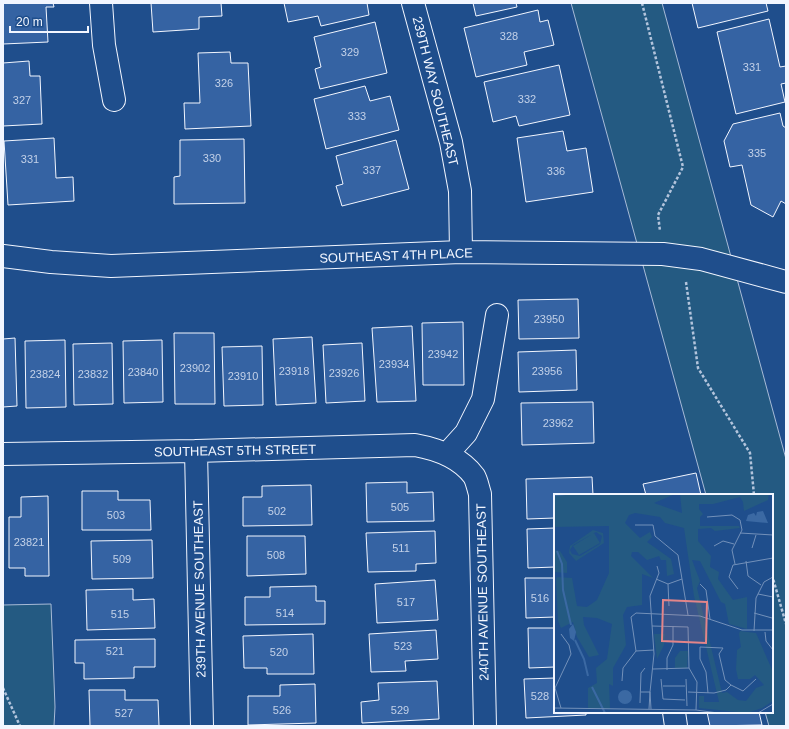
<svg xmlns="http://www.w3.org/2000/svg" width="789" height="729" viewBox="0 0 789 729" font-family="Arial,sans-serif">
  <rect width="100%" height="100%" fill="#1f4e8c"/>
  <path fill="#245a82" stroke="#a8bbd7" d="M571,3h91l124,456v267h-17l-4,-14h7v-217h-66z
    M51,604l4,103 -1,19h-51v-121z"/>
  <path fill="#3563a3" stroke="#f2f6ff" d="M3,3h50l1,4h-8l2,35 -45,2z
    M151,3h70l1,13 -23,1v12l-46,3z
    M284,3h83l2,12 -48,11 -3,-10 -30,6z
    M473,3h43l1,4 -41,9z
    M692,3h74l2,8 -70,17z
    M538,10l2,12 8,-2 6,25 -30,7 3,13 -51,12 -12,-49z
    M769,19l11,48 6,-1v17l-5,1 4,18 -49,12 -19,-82z
    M375,22l12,51 -67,16 -5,-20 6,-2 -7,-30z
    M230,52l1,11h17l3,63 -66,3 -1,-26h16l-2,-50z
    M29,61l1,15h10l2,48 -39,2v-63z
    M559,65l11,50 -51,11 -3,-10 -23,6 -9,-40z
    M365,86l5,15 20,-5 9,34 -73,19 -12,-50z
    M780,113l3,13 3,2v76l-5,-3 -8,16 -22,-12 -9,-40 -12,2 -6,-26 9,-17z
    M563,131l4,20 19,-3 7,44 -67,10 -9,-64z
    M54,138l2,40 17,-1 1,24 -66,4 -4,-64z
    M244,139l1,64 -71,1v-27l6,-1v-36z
    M396,140l13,49 -67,17 -6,-20 7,-2 -7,-28z
    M578,299l1,39 -60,1 -1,-39z
    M463,322l1,63h-41l-1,-62z
    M412,326l4,75 -39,1 -5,-74z
    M174,333h40l1,71h-40z
    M312,337l4,66 -40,2 -3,-66z
    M15,338l2,68 -14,1v-68z
    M65,340l1,67 -40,1 -1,-67z
    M162,340l1,62 -39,1 -1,-62z
    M112,343l1,61 -39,1 -1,-61z
    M362,343l3,58 -39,2 -3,-58z
    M262,346l1,59 -39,1 -2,-59z
    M576,350l1,40 -58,2 -1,-40z
    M593,402l1,41 -72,2 -1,-42z
    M696,473l5,22h-55l-3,-11z
    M592,477l1,18h-38v23l-28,1 -1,-40z
    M407,482v11l26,-1 1,29 -67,1 -1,-39z
    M311,485l1,40 -69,1v-29h19v-11z
    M82,491h36v9h32l1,30h-69z
    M48,496l1,80h-24v-8h-16v-51h12v-20z
    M555,528v39l-27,1 -1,-39z
    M435,531l1,32 -20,1v7l-48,1 -2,-39z
    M247,536h58l1,38 -59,2z
    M152,540l1,38 -61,1 -1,-38z
    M525,578h30v39l-29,1z
    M435,580l3,40 -61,3 -2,-39z
    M316,586v15h9v23l-80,1v-28h25v-10z
    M133,589v11l21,-1 1,29 -68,2 -1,-40z
    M528,628h27v39l-26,1z
    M436,630l2,29 -33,2 1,10 -35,1 -2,-38z
    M313,634l1,40h-47v-6h-23l-1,-32z
    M155,639v28h-21v11l-50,1v-16h-9v-23z
    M555,678v34h31v3l-60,3 -2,-39z
    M437,681l2,38 -77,4 -1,-21 18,-2 -1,-17z
    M315,684l1,39 -68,2v-29h32v-11z
    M89,690h36v10h33l1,26h-69z
    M707,712h52l3,13 -52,1z"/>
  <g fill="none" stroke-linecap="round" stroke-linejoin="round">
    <defs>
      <path id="minor" d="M101,3l3,42 10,55
        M413,3l38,139 9,49 1,61
        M3,256l48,6 60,4 350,-14 202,2 38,5 85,23
        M196,451l6,275
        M3,454l193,-3 219,-6c22,4 45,12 59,31 3,5 4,12 6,18l5,232
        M447,454l19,-21 17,-34 14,-84
        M674,712l2,14"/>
    </defs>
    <use href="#minor" stroke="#f2f6ff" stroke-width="24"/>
    <path stroke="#b3c4dc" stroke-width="2.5" stroke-dasharray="3 2" stroke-linecap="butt" d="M642,3l41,164 -25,48 2,16
      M686,282l12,86 52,85 4,42
      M772,575l14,49
      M3,688l17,38"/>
    <use href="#minor" stroke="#1f4e8c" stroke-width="22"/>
  </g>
  <g text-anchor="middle" stroke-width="3" stroke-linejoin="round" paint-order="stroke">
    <g font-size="11" fill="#c3d1e8">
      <text x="509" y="40">328</text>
      <text x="350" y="56">329</text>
      <text x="752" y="71">331</text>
      <text x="224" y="87">326</text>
      <text x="527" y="103">332</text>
      <text x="22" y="104">327</text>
      <text x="357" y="120">333</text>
      <text x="757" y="157">335</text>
      <text x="212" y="162">330</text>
      <text x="30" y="163">331</text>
      <text x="372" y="174">337</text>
      <text x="556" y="175">336</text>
      <text x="549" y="323">23950</text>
      <text x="443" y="358">23942</text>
      <text x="394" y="368">23934</text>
      <text x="195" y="372">23902</text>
      <text x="294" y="375">23918</text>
      <text x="547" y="375">23956</text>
      <text x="143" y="376">23840</text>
      <text x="344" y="377">23926</text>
      <text x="45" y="378">23824</text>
      <text x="93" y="378">23832</text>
      <text x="243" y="380">23910</text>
      <text x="558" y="427">23962</text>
      <text x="400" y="511">505</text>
      <text x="277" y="515">502</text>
      <text x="116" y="519">503</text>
      <text x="29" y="546">23821</text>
      <text x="401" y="552">511</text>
      <text x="276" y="559">508</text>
      <text x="122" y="563">509</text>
      <text x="540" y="602">516</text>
      <text x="406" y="606">517</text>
      <text x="285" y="617">514</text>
      <text x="120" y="618">515</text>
      <text x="403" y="650">523</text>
      <text x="115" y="655">521</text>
      <text x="279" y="656">520</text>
      <text x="540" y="700">528</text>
      <text x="282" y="714">526</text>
      <text x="400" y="714">529</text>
      <text x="124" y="717">527</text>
    </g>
    <g font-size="13" fill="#f2f6ff" stroke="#1f4e8c">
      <text transform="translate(436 91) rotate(76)" y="5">239TH WAY SOUTHEAST</text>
      <text transform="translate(396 255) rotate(-2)" y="5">SOUTHEAST 4TH PLACE</text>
      <text transform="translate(235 450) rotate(-1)" y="5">SOUTHEAST 5TH STREET</text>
      <text transform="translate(199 589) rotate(-91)" y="5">239TH AVENUE SOUTHEAST</text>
      <text transform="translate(482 592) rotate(-91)" y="5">240TH AVENUE SOUTHEAST</text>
    </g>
  </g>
  <g transform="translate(554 494)">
    <rect width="219" height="219" fill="#1f4e8c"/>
    <path d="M0,0h121l-21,9 28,10 -2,-19h89l-1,6 -24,11 -1,-9 -3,-5 -27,7h-14v5l4,5 -3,3v9h39l1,2 -25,3 -4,-3 -13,1v12l13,15 -1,11 9,5 -1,7 15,21 14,-3v32l-18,-5 -4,-20 -4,-2 -21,-41 -8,-1 8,21 -3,7 25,105 5,-1 11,8 8,1 10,-13 8,-3 -9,-10 -5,4h-12l-2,-10 1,-19 4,-3 -2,-13 1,-3 16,2 17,39v29l-11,7 -15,5 -48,-5v-12h5v6h15l-25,-106 -10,-68 -19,-5 -5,-6 -25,-4 -6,2 -4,8 15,15 10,-6 2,5 -5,5 24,17 3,15 -7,2 -1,-16h-5l-2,-4 -12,4 -9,-8h-6l-1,4 22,22 -11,-4v31l-15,2 -4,8 3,30 -13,23v18l-4,-2 1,25 -22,-1v-20l9,-5 -1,-15 11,-9 5,-35 -15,-6 -14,-1 1,8 15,30 -10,2 -12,-20 -4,-15 -12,6 -3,-7 -2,-41 1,-3 15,1 5,28 10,1 10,-7 12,-27v-47l-55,1zM39,36l10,3 1,10 -28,18 -7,-8 1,-7zM42,38l6,4 -2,8 -20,12 -8,-2 -2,-4 3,-5zM40,39l6,10 -21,12 -6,-9zM0,56l6,1 7,11v11l-13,-1zM100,140h11l-1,11 -7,14zM126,157h8l-1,17h-12v-10z" fill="#245a82" fill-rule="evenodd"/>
    <path d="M209,17l5,12 -22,-2 2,-6 6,-2 2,3 1,-4zM19,130l3,8 -2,9 -4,-3 -1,-9zM64 203a7 7 0 1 1 14 0a7 7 0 1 1-14 0Z" fill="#3b69a3"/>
    <path fill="none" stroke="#3b69a3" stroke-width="2" d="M0,1l12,-1M3,57l5,13 1,26 8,35M21,146l9,19 4,17M38,193l13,26"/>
    <path fill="none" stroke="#7391ba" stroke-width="1" d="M153,23l25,-2 8,5 2,10 -10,20 3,14M81,31h18l2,11 23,19 10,60M186,39l33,2M160,52l9,-5 11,3M198,54l4,-13M192,67l2,15 13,9M102,85l12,5 14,-5M114,90l1,22M146,90l6,6 4,29M184,95l-9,-12 4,-12 40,-7M204,100l15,3M200,119l18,5M98,132l36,1 1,41M200,137l2,-33 8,-16 9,-5M211,138l1,9 7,9M82,157l-5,-34 5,-4 64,3 42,14h31M82,157l18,-1M135,174l8,14 -1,28M99,175l36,-1M113,176v-12l6,-13v-19M107,185l2,20 22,1M132,185l1,27M68,187l1,-13 13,-17M109,192h22M87,198h9l4,-38 -4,-58 9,-23 -2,-7M134,198l26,1 12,-3 5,-5M154,199l-2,-21 -6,-13v-12l23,1 -4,6 6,26 6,5 12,6 13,-12M86,209l1,-30 4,-5M0,214l142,2 22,3M7,214l-6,-20 16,-34 -2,-9 -8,-11M95,215l1,-17 1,17M204,219l15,-9"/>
    <path fill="#e38589" fill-opacity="0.15" stroke="#e38589" stroke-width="2" d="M109,106l44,2 -1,41 -44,-2z"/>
    <rect width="219" height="219" fill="none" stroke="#f2f6ff" stroke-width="2"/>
  </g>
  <rect width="789" height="729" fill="none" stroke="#f2f6ff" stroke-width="8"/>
  <path d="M10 26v6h78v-6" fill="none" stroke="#f2f6ff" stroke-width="2"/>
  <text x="16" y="26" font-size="12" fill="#f2f6ff" stroke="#1f4e8c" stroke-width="3" paint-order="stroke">20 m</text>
</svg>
